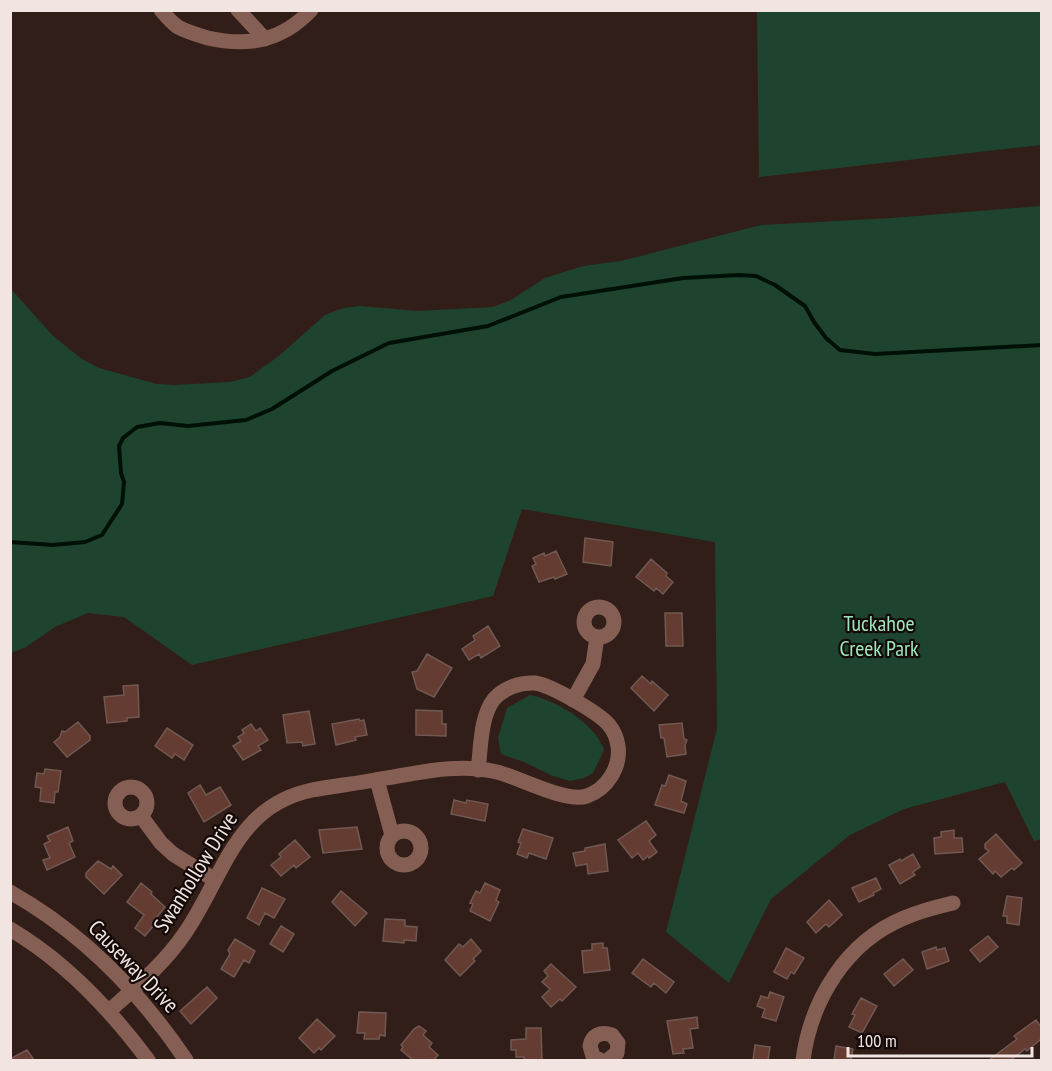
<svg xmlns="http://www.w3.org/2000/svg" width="1052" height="1071" viewBox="0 0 1052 1071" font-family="'PT Sans Narrow',sans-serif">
  <rect width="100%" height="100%" fill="#311e18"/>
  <path fill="#1e442f" d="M757,11h284v134l-282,32z
    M1041,206v633l-7,2 -29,-59 -101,27 -54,26 -79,64 -42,84 -63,-51 51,-203 -2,-187 -193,-33 -29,87 -301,69 -68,-48 -36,-4 -33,14 -29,20 -15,6v-364l42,47 29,23 17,9 58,16 17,1 56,-3 20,-5 30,-22 45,-40 18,-7 18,-2 57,5 75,-4 18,-7 34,-22 38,-12 38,-5 140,-36 131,-7z
    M530,695c26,5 66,29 74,55l-11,23 -9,5 -14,3 -17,-5 -29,-14 -23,-8 -3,-16 9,-30z"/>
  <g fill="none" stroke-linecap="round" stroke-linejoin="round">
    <path stroke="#001006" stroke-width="4" d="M10,542l43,3 32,-3 17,-7 20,-31 2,-22 -3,-9 -2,-27 4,-8 14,-11 23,-4 28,3 58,-6 26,-11 60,-38 57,-28 99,-17 73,-29 122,-19 56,-3 17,1 19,9 30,21 9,16 12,16 14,12 35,4 167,-9"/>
  </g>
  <path fill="#653c31" stroke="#705952" stroke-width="1.5" d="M585,538l28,4 -2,24 -28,-4z
    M556,551l11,23 -12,5 -1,-2 -15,5 -7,-16 4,-2 -3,-6 11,-5 1,3z
    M651,559l16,14 -1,3 7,6 -10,12 -7,-6 -2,3 -18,-14z
    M665,613h17l1,33h-17z
    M488,626l12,20 -19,12 -2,-4 -10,6 -7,-11 13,-9 -2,-4z
    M427,654l25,14 -18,29 -17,-8 -5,-17 5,-1z
    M642,676l9,8 1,-3 16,14 -14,16 -23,-23z
    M138,685l1,32 -12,1v3l-20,2 -3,-26 20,-2 -1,-9z
    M416,710l26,1v13h4v12l-30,-1z
    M309,711l6,33 -12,2 -1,-4 -15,1 -4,-28z
    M359,719l1,2 4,-1 3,15 -12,2 1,3 -20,5 -4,-21z
    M78,722l12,14v4l-23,17 -13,-15 6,-5 2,-6 3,1z
    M682,723l2,16 3,1 -2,5 1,9 -19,3 -3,-19h-3l-2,-13z
    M251,724l5,7 4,-3 8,12 -10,6 3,4 -18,10 -10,-14 8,-5 -3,-4 6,-4 -2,-3z
    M167,728l26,17 -9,15 -9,-6 -3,4 -17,-12z
    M45,769l16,2 -3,21h-3l-1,11 -14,-2 1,-13 -6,-1 2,-14 7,1z
    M669,775l17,6 -5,20 6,3 -3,9 -29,-8 7,-20 3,1z
    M200,785l6,10 14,-8 11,18 -27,17 -16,-29z
    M454,800l12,3 1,-3 21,4 -3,17 -34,-7z
    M646,821l10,14 -7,6 8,11 -8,6 -1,-2 -5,4 -5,-7 -6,5 -14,-18z
    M68,827l5,14 -4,2 6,14 -28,13 -4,-10 7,-2 -6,-14 6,-3 -3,-5z
    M357,827l5,22 -39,4 -4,-23z
    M523,829l30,9 -7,21 -17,-6 -2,5 -10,-4 4,-11 -3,-1z
    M954,830v8h8l1,14 -28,2 -1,-16 7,-1v-5z
    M996,834l26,29 -8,7 -2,-2 -11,9 -6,-6 -2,3 -14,-15 10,-8 -4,-3v-4z
    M295,840l15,17 -14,11 -2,-3 -13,11 -10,-11 10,-8 -2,-3z
    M605,844l3,27 -20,3 -1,-10 -11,2 -3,-13 12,-2v-3z
    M913,854l7,13 -7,5 2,3 -15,9 -11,-19 11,-6 1,2z
    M98,861l13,8 2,-3 9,9 -18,19 -18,-17v-4z
    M876,878l5,11 -8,4 1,2 -15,7 -7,-14z
    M141,883l11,9 -1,2 14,13 -13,16 2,2 -9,11 -10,-8 9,-13 -17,-13z
    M485,883l15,7 -4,10 3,2 -9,19 -20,-10 3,-7 -3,-1 6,-12 4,2z
    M262,888l23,11 -11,19 -9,-5 -6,12 -12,-7z
    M341,891l26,22 -12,13 -23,-24z
    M1007,896l15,2 -3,27 -12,-2v-7h-4z
    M829,900l13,15 -13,12 -3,-3 -10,9 -9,-11z
    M385,919l20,1v6l12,1 -1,14 -12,-1v3l-21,-2z
    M281,926l13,8 -11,18 -13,-8z
    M988,936l10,11 -18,15 -10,-12z
    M235,939l20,12 -6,12 -5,-3 -10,17 -13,-8 9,-15 -2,-4z
    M471,939l10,12 -8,8 2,2 -15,15 -15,-16 14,-16 4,3z
    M603,943v5h4l3,22 -26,3 -2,-22 10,-1v-6z
    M936,947l1,3 8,-2 4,13 -22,8 -5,-17z
    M786,948l18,10 -10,16 -3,-2 -4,7 -13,-7z
    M643,959l31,23 -8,11 -12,-10 -3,4 -19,-14z
    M903,959l10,11 -19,16 -10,-12z
    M551,964l25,23 -14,14 -2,-2 -9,8 -9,-10 8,-8 -8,-7 6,-6 -4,-5z
    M207,987l10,11 -26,26 -11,-13z
    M770,992l14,5 -8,24 -14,-4 3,-8 -8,-3 4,-10 7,2z
    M861,998l16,8 -15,27 -13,-6 6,-12 -3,-1z
    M359,1012l27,1 -1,23 -5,-1 -1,4h-15l1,-6h-8z
    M697,1017l1,11 -8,1 3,19 -10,1 1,4 -11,1 -6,-33z
    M317,1019l18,17 -14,14 -2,-2 -5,5 -15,-15z
    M1036,1020l5,7v12l-14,12 -2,-2 -14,11h-22l28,-21 -3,-3z
    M419,1026l7,5 -3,4 9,8 -3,4 9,8 -4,5h-21l-12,-10 2,-3 -2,-2 13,-16z
    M526,1028h15l1,32h-18v-3h-8v-7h-5v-10l15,-1z
    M755,1045l15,2 -2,13h-15z
    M836,1046l17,3 -2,11h-17z
    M27,1050l7,10h-24v-1z"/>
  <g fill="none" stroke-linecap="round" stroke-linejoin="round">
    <path stroke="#865f54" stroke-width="15" d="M161,10c5,6 11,13 17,17 9,5 20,8 30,11 40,9 74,3 103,-28
      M238,10l27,29
      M584 622a15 15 0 1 1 30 0a15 15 0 1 1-30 0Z
      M573,700l20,-36 4,-27
      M377,780l15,55
      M115 803a16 16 0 1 1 32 0a16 16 0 1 1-32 0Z
      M141,816l20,27 12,11 42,26
      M387 848a17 17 0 1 1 34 0a17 17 0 1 1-34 0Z
      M10,892c73,41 130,100 176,168
      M10,929c56,33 100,80 138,131
      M109,1011c27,-24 55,-47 76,-78 39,-57 50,-127 127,-143 21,-4 42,-6 63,-10 40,-6 81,-18 122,-8 24,6 68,31 90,24 20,-7 34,-29 31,-50 -1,-7 -4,-15 -9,-21 -10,-12 -58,-40 -74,-42 -15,-1 -31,5 -41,16 -14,18 -13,49 -16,71
      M600,1060l-7,-4 -3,-10c2,-11 11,-15 22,-11l6,8 -1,10 -9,7
      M803,1060c8,-60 43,-118 101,-142 16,-7 32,-11 49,-15"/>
  </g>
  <g text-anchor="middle" stroke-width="4.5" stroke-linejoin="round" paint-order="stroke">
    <g font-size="22" fill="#9ee5bc" stroke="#130a08">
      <text x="879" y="631">Tuckahoe<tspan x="879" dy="25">Creek Park</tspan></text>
    </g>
    <g font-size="22" fill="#f2e5e1" stroke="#130a08">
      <text transform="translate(195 872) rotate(-58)" y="8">Swanhollow Drive</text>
      <text transform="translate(134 966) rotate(46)" y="8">Causeway Drive</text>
    </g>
  </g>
  <rect width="1052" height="1071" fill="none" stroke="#f2e5e1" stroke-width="24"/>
  <path d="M848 1047v9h184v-9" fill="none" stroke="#f2e5e1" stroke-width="3"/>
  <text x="857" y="1047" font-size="18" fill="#f2e5e1" stroke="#130a08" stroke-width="4.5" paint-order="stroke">100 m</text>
</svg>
